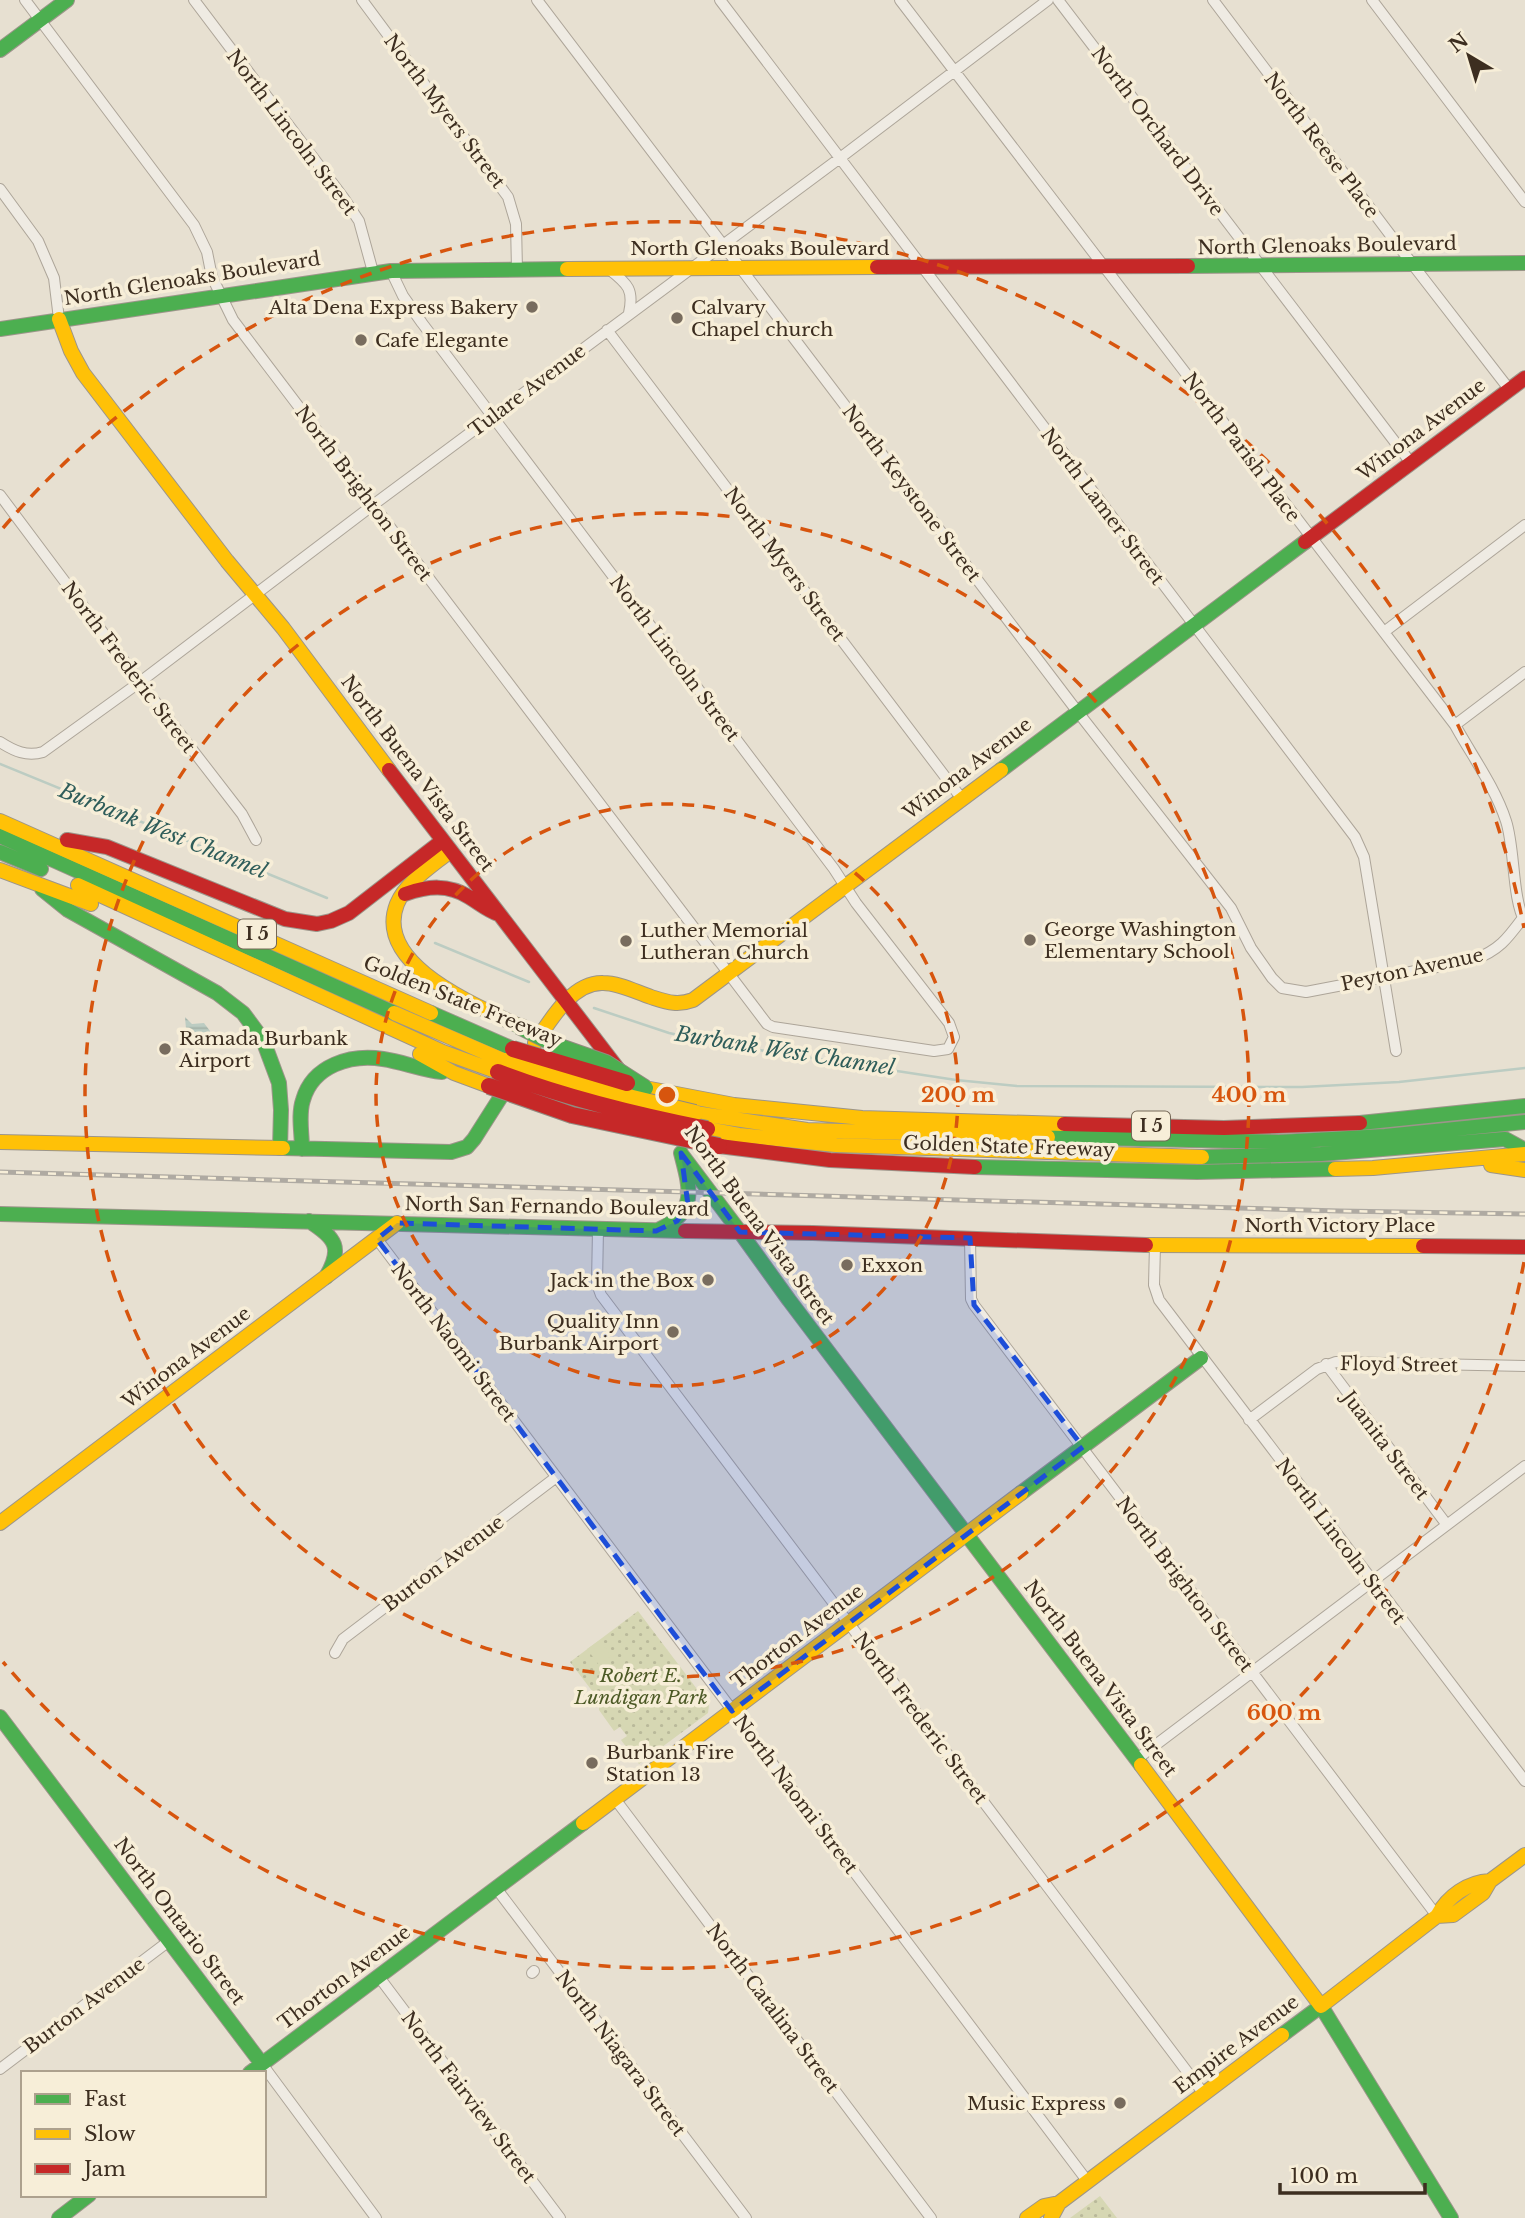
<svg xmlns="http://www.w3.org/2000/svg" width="1525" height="2218" viewBox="0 0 1525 2218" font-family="'Libre Baskerville',serif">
  <defs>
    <pattern id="green-dots" width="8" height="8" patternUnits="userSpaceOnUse" patternTransform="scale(1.75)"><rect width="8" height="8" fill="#d6d7b3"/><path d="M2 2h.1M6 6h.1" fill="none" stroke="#b9b99a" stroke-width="1.8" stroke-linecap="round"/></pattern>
    <pattern id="water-rules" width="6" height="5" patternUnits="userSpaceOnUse" patternTransform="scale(1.75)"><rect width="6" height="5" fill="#bcccc2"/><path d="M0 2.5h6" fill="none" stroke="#a2b0a6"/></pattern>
  </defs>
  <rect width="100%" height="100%" fill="#e7e0d1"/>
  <path fill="url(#green-dots)" d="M638,1611l71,94 -1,8 -69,51 -18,-24 6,-4 -7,-9 -6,4 -15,-21v-10l-29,-38z
    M1100,2196l17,22h-47z"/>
  <path fill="#d6d7b3" d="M600,1640l11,16 -12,9 -12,-16z"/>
  <path fill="url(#water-rules)" d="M185,1017l7,7 12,-1 6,8 -3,4c-9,4 -14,0 -21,-6z"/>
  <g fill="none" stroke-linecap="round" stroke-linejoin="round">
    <path stroke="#bcccc2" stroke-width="2.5" d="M0,764l327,134
      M435,943l94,39
      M594,1008l75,25 57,12 230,35 61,6 285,1 97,-5 126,-14"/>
    <defs>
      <path id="street" d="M25,0l169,225 13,27 5,25 21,43 534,704 6,3 161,24 14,-2 6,-12 -5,-14 -93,-120 -22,-34 -412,-546 -19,-27 -12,-25
        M194,0l149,197 16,24 14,51
        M362,0l146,197 8,27 1,46
        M537,0l540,711 154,197 20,40 21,30 10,10 24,4 167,-32c27,-10 35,-22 52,-45
        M720,0l635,837 9,20 32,194
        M900,0l555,725c17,31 40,62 51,96 9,27 6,78 19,101
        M1058,0l353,463
        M1213,0l200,265 96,124
        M1372,0l153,202
        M0,189l38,52 16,37 5,41
        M610,270c18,14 24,20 19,43
        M607,330l355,469
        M0,495l140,187 102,132 14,26
        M1384,632l141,-107
        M1455,725l70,-53
        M0,742c14,9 27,15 43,10l97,-70 233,-177 467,-347 208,-158
        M598,1229l-1,55 4,11 603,799
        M970,1238l1,61 3,6 463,611
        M377,1239l711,943
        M1155,1245l-1,40 5,15 366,481
        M1326,1364l121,161
        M1249,1420l68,-51 19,-7 189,4
        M335,1653l8,-14 212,-161
        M1137,1759l388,-293
        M615,1799l316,419
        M496,1888l250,330
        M532,1973l2,-2
        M379,1977l181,241
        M262,2064l114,154
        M0,2069l169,-128"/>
      <path id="fast" d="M0,50l67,-50
        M1188,266l337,-3
        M0,329l391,-58 176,-2
        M1001,770l304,-228
        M0,836l394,177
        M0,852l41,17
        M42,889l26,21 149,83 26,20 20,27 16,43 2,27 -1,38
        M431,1013l82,36
        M1360,1123l165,-17
        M1048,1137l231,5 106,-6 140,-14
        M283,1148l168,4 16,-5 7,-8 35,-55
        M302,1149c0,-16 -4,-34 1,-49 10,-35 48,-46 80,-41 20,3 39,11 59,13
        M682,1155l58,77
        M1202,1157l119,-3 184,-15 20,11
        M975,1167l222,5 138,-3
        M0,1214l685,17
        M309,1221c27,17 34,27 17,56
        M660,1229c38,-18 30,-41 21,-76
        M740,1232l49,68 352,465
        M1021,1493l180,-135
        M0,1717l262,347
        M1282,2035l39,-29 130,212
        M250,2073l333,-250
        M59,2218l30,-23"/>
      <path id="slow" d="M567,269l310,-2
        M59,319l12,32 12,22 144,188 56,67 106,142
        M0,821l431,192
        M450,851c-18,15 -44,31 -53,53 -24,61 81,102 122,122
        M0,870l91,34
        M78,885l365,167 55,20
        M394,1013l111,48
        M535,1043c15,-22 37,-61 68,-60 16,0 33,9 48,14 16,5 26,9 42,3l308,-230
        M420,1054l34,19 35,13
        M645,1088l89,17 128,13 202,6
        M695,1113l112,17 241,7
        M707,1129l32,6 97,10 366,12
        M0,1142l283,6
        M1491,1165l34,5
        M1335,1169l38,-1 152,-14
        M1146,1245l277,1
        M0,1523l397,-300
        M1141,1765l180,241 116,-90c11,-20 31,-34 53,-35
        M583,1823l438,-330
        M1437,1916l16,-1 30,-22 7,-12 35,-26
        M1027,2218l17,-12 15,-3
        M1051,2218l8,-15 223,-168"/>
      <path id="jam" d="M877,267l311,-1
        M1305,542l220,-164
        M389,770l229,299
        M67,840l40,7 178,72 32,5 14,-3 18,-8 93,-72
        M405,894c23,-8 43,-10 64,3 10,6 18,13 29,17
        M1064,1124l160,4 136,-5
        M719,1146l111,14 145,7
        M685,1231l128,2 333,12
        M1423,1246l102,1"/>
    </defs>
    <use href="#street" stroke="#ada599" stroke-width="12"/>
    <use href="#fast" stroke="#9c958a" stroke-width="16"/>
    <use href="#slow" stroke="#9c958a" stroke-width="16"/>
    <use href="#jam" stroke="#9c958a" stroke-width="16"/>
    <use href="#street" stroke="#efebe3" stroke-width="10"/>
    <use href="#fast" stroke="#4caf50" stroke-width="14"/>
    <use href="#slow" stroke="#ffc107" stroke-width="14"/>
    <use href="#jam" stroke="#c62828" stroke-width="14"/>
    <defs>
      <path id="rail" d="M0,1172l1339,39 186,3"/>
    </defs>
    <use href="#rail" stroke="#afaaa2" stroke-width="5"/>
    <use href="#rail" stroke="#f7eed8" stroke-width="2.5" stroke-dasharray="8" stroke-linecap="butt"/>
    <defs>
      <path id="fast-bridge" d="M519,1026l44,22 43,15 39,25"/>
      <path id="slow-bridge" d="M505,1061l94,29 96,23"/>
      <path id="jam-bridge" d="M513,1049l114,34
        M498,1072c68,26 138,43 209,57
        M489,1086l83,29 147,31"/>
    </defs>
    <use href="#fast-bridge" stroke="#928b80" stroke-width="18" stroke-linecap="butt"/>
    <use href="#slow-bridge" stroke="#928b80" stroke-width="18" stroke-linecap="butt"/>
    <use href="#jam-bridge" stroke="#928b80" stroke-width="18" stroke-linecap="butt"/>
    <use href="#fast-bridge" stroke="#4caf50" stroke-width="16"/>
    <use href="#slow-bridge" stroke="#ffc107" stroke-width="16"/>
    <use href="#jam-bridge" stroke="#c62828" stroke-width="16"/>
  </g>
  <path fill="#1d4ed8" fill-opacity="0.2" stroke="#1d4ed8" stroke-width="5" stroke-dasharray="14 9" stroke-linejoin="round" d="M681,1153l59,79 230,6 4,67 109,142 -351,264 -355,-472 20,-16 259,8 21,-10 11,-16z"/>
  <g fill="none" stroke="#d7550e" stroke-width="3.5" stroke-dasharray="12 9">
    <circle cx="667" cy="1095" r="291"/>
    <circle cx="667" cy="1095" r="582"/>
    <path d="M1524 1262A873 873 0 0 1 3 1662M3 528A873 873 0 0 1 1524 928"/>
  </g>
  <g fill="#786c5e" stroke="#f7eed8" stroke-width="2.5">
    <circle cx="532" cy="307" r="7"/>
    <circle cx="677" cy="318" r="7"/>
    <circle cx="361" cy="340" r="7"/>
    <circle cx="1030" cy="940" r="7"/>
    <circle cx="626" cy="941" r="7"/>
    <circle cx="165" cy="1049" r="7"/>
    <circle cx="847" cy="1265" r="7"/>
    <circle cx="708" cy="1280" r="7"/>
    <circle cx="673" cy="1332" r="7"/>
    <circle cx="592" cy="1763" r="7"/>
    <circle cx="1120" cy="2103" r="7"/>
  </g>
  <g text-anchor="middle" stroke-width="7" stroke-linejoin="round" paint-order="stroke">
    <g fill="#f7eed8" stroke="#756857" stroke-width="2">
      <rect x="238" y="919.5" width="38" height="29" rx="5"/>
      <rect x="1132" y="1111.5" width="38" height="29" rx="5"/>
    </g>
    <g font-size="18" font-weight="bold" fill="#3d2e20">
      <text x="257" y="940">I 5</text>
      <text x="1151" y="1132">I 5</text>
    </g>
    <g font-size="19" fill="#3d2e20" stroke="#f7eed8">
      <text transform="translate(445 111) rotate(53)" y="7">North Myers Street</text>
      <text transform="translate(1158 131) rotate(53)" y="7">North Orchard Drive</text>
      <text transform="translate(292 132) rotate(53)" y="7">North Lincoln Street</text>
      <text transform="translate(1322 145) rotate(53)" y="7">North Reese Place</text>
      <text transform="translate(1327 245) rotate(-1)" y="7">North Glenoaks Boulevard</text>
      <text x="760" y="255">North Glenoaks Boulevard</text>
      <text transform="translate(192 278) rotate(-9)" y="7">North Glenoaks Boulevard</text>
      <text transform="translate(527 390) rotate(-37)" y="7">Tulare Avenue</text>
      <text transform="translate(1421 429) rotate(-37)" y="7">Winona Avenue</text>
      <text transform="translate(1242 447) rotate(53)" y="7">North Parish Place</text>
      <text transform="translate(364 493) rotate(53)" y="7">North Brighton Street</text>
      <text transform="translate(912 493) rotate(53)" y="7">North Keystone Street</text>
      <text transform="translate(1103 506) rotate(53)" y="7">North Lamer Street</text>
      <text transform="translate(785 564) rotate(53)" y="7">North Myers Street</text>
      <text transform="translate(675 658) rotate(53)" y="7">North Lincoln Street</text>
      <text transform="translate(129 667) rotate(53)" y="7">North Frederic Street</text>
      <text transform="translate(967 768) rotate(-37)" y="7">Winona Avenue</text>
      <text transform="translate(418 773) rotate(53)" y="7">North Buena Vista Street</text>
      <text transform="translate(1412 969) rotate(-12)" y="7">Peyton Avenue</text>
      <text transform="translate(463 1001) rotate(22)" y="7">Golden State Freeway</text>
      <text transform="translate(1009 1146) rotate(2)" y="7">Golden State Freeway</text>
      <text transform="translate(557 1206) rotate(1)" y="7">North San Fernando Boulevard</text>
      <text transform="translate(760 1225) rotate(54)" y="7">North Buena Vista Street</text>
      <text x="1340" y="1232">North Victory Place</text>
      <text transform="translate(454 1342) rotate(53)" y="7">North Naomi Street</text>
      <text transform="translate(186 1357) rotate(-37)" y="7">Winona Avenue</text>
      <text transform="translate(1399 1364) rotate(1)" y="7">Floyd Street</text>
      <text transform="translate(1386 1445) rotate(53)" y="7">Juanita Street</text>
      <text transform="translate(1341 1541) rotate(53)" y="7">North Lincoln Street</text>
      <text transform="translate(443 1563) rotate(-37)" y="7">Burton Avenue</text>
      <text transform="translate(1185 1584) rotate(53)" y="7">North Brighton Street</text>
      <text transform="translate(797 1636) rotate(-37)" y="7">Thorton Avenue</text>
      <text transform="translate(1101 1678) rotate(53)" y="7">North Buena Vista Street</text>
      <text transform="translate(921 1718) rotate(53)" y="7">North Frederic Street</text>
      <text transform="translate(796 1794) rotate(53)" y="7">North Naomi Street</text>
      <text transform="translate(180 1921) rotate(53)" y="7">North Ontario Street</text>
      <text transform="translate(344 1977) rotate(-37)" y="7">Thorton Avenue</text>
      <text transform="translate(84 2005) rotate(-37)" y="7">Burton Avenue</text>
      <text transform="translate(773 2008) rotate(53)" y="7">North Catalina Street</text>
      <text transform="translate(1236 2044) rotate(-37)" y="7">Empire Avenue</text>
      <text transform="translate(621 2053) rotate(53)" y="7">North Niagara Street</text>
      <text transform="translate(469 2097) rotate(53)" y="7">North Fairview Street</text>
    </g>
    <g font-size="19" fill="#3d2e20" stroke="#f7eed8" text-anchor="start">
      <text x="518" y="314" text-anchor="end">Alta Dena Express Bakery</text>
      <text x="691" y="314">Calvary<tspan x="691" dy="22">Chapel church</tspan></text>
      <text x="375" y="347">Cafe Elegante</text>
      <text x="1044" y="936">George Washington<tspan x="1044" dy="22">Elementary School</tspan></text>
      <text x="640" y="937">Luther Memorial<tspan x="640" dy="22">Lutheran Church</tspan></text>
      <text x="179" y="1045">Ramada Burbank<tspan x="179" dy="22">Airport</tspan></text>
      <text x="861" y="1272">Exxon</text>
      <text x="694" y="1287" text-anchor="end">Jack in the Box</text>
      <text x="659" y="1328" text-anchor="end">Quality Inn<tspan x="659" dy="22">Burbank Airport</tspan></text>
      <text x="606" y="1759">Burbank Fire<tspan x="606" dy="22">Station 13</tspan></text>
      <text x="1106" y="2110" text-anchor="end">Music Express</text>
    </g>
    <g font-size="19" font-style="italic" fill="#4d5a26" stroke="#f7eed8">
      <text x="641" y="1682">Robert E.<tspan x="641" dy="22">Lundigan Park</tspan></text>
    </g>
    <g font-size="21" font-style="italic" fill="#2f5d5a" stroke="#f7eed8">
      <text transform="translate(163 831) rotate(22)" y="7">Burbank West Channel</text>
      <text transform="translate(785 1051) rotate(9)" y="7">Burbank West Channel</text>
    </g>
  </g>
  <circle cx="667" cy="1095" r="10" fill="#d7550e" stroke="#f7eed8" stroke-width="3.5"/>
  <g font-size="21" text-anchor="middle" font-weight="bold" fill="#d7550e" stroke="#f7eed8" stroke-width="7" stroke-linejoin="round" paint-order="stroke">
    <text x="958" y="1102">200 m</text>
    <text x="1249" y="1102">400 m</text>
    <text x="1284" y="1720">600 m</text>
  </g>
  <rect x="21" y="2071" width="245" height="126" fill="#f7eed8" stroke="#ada18e" stroke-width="2"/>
  <rect x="35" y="2094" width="35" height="10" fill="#4caf50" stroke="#ada18e" stroke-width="2"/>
  <text x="84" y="2106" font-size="21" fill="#3d2e20">Fast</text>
  <rect x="35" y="2129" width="35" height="10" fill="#ffc107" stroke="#ada18e" stroke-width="2"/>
  <text x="84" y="2141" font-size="21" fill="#3d2e20">Slow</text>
  <rect x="35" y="2164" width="35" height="10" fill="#c62828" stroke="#ada18e" stroke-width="2"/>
  <text x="84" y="2176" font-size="21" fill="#3d2e20">Jam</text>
  <g transform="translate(1469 56) rotate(322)" stroke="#f7eed8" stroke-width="5" paint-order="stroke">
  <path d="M0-5L12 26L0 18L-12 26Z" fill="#3d2e20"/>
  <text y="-10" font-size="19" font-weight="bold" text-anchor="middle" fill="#3d2e20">N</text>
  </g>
  <path d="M1280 2183v10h145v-10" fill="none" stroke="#3d2e20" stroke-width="3.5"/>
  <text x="1290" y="2183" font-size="21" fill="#3d2e20" stroke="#f7eed8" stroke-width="5" paint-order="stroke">100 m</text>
</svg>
